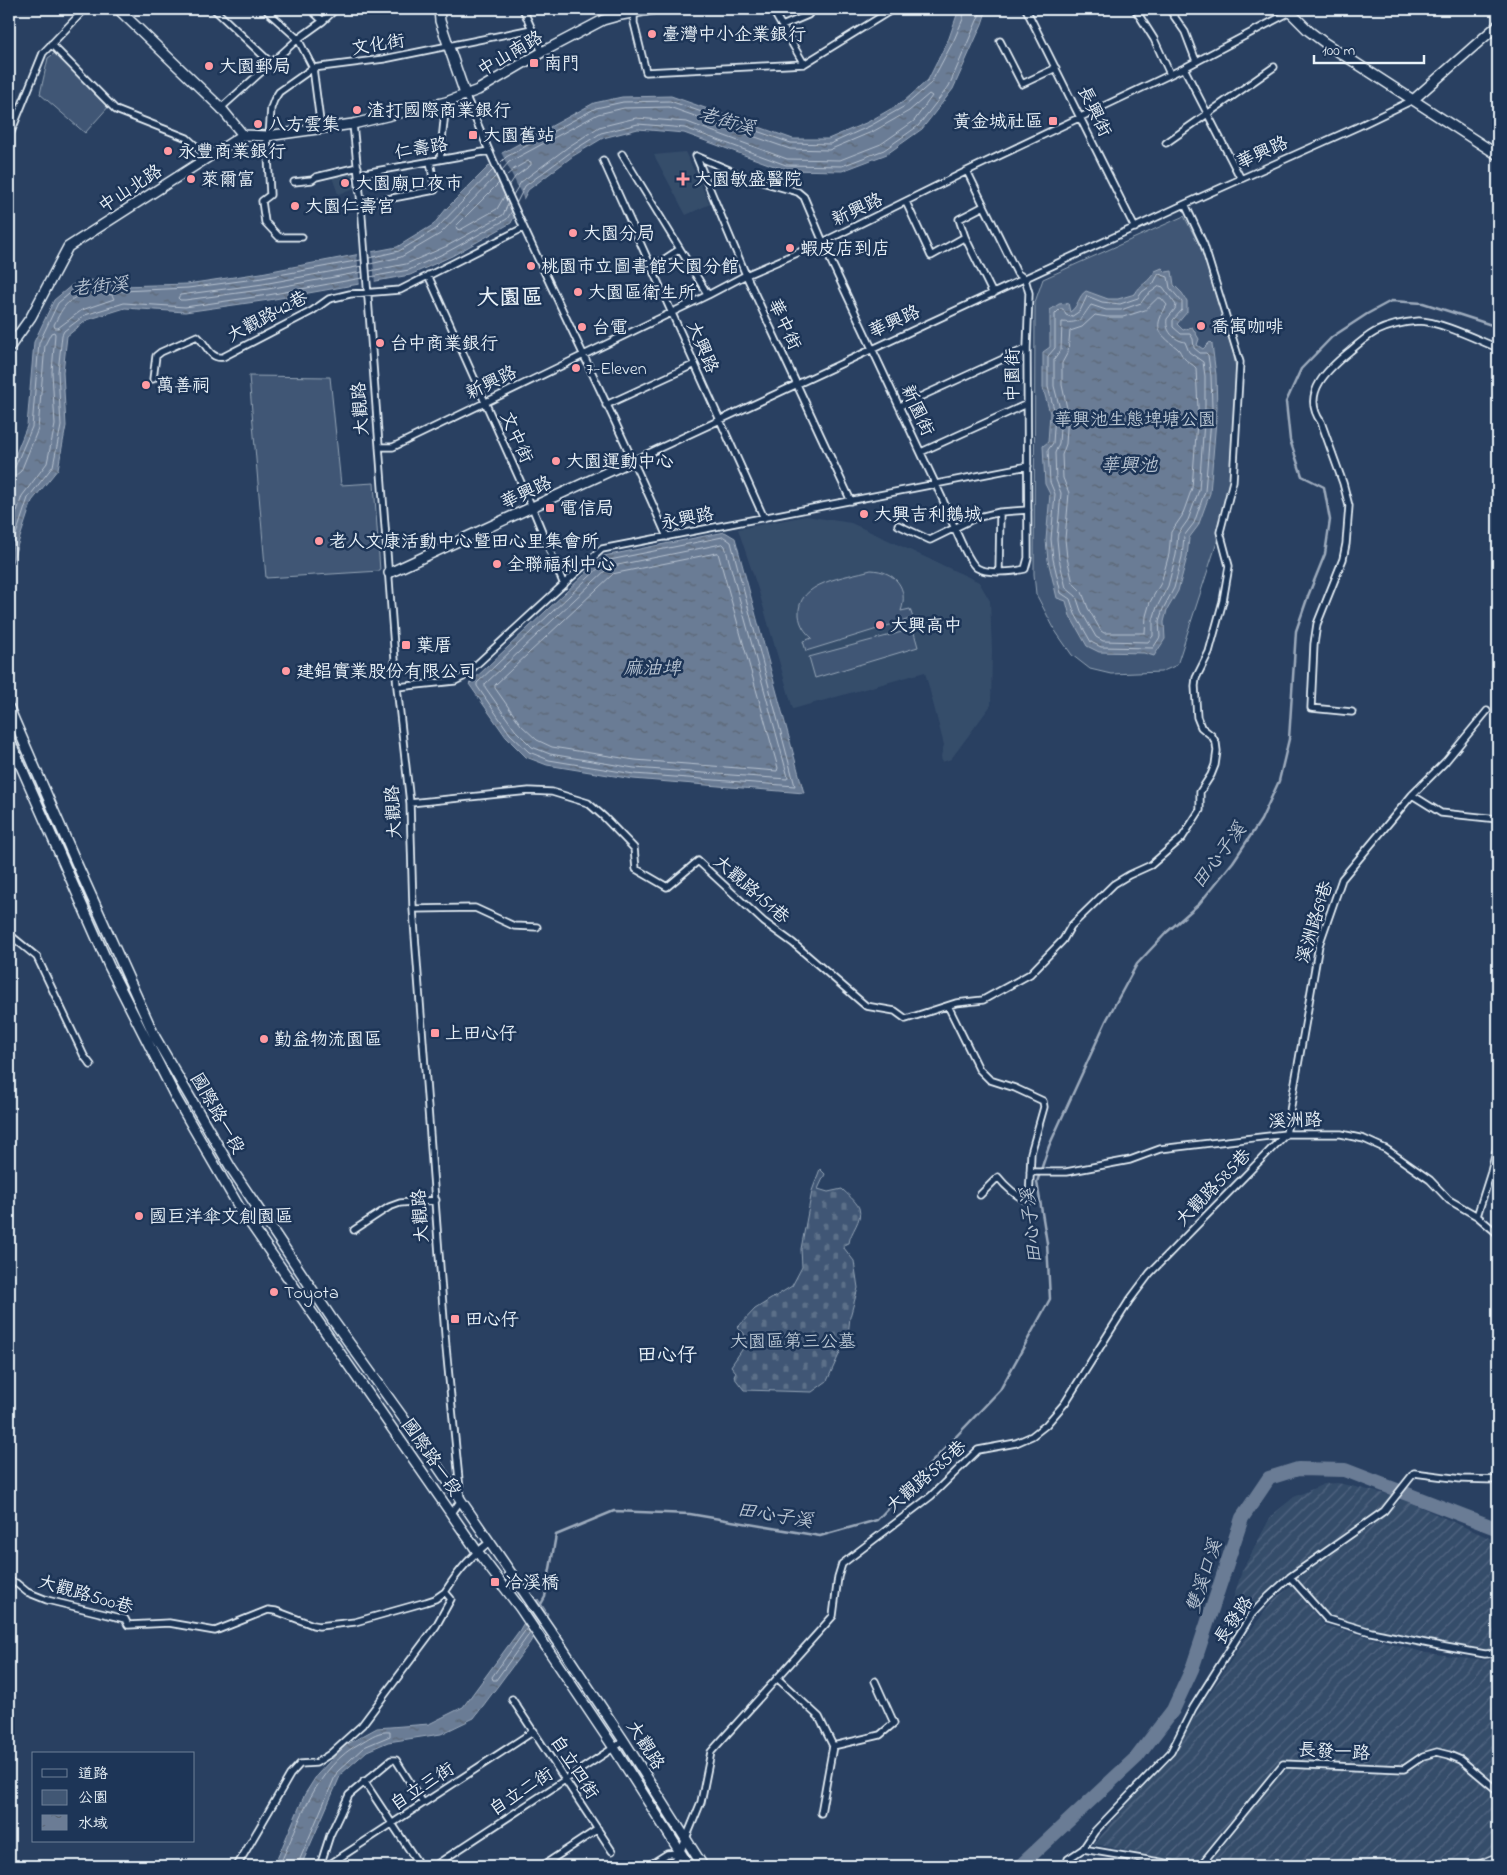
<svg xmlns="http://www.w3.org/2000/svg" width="1507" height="1875" viewBox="0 0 1507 1875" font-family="'Indie Flower','LXGW WenKai TC',sans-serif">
  <defs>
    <pattern id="industrial-furrows" width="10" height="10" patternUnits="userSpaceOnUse" patternTransform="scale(1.25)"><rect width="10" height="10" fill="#364d6b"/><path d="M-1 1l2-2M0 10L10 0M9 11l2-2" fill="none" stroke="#536781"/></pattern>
    <pattern id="cemetery-stones" width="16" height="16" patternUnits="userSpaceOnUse" patternTransform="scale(1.25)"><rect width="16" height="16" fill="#415774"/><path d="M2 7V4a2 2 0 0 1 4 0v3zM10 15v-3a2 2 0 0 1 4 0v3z" fill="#5c7089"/></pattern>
    <pattern id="water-ripples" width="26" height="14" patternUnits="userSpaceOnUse" patternTransform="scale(1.25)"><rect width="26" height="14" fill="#6b7c95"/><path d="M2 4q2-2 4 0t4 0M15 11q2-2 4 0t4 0" fill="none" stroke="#5a6573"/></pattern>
  </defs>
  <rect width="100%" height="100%" fill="#294061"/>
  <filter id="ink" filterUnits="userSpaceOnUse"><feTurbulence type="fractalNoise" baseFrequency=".02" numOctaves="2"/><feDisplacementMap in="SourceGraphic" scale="10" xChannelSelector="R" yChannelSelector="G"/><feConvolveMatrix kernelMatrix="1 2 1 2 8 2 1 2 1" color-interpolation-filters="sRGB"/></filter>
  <g filter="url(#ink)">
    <path fill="#364d6b" d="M685,152l25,52 -24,11 -32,-60z
      M349,170h6l1,19 -18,5 -6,-17z
      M806,516l45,7 128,59 11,19 2,49 -1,55 -40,54 -9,3 -1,-6 3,-11 -19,-73 -132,37 -34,-117 -21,-63z"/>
    <path fill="url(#industrial-furrows)" d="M1338,1483l56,13 -11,11 -98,69 -21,20 -38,50 -6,-6 22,-69 29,-55 23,-19 30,-13z
      M1402,1499l96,43v107l-14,1 -106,-21 -48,-13 -35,-39 91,-63z
      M1292,1586l32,39 102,28 60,7 12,-1v127l-33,-27 -26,-11 -16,4 -21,14 -122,-4 -83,103 -103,-21 79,-93 75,-117 26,-35z
      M1438,1756l22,8 38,32v59l-27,11h-174l-11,-2 -11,2h-68l77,-99 117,6 25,-14z"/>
    <path fill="url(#cemetery-stones)" stroke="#94a4b6" d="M820,1169l5,5 -7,15 10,3 14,-3c5,5 14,12 17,19 4,12 -9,24 -10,35l-4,1 -1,4 10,13 4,27 -8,29 -2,18 -21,46 -15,11 -68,-2 -10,-13 2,-5 -5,-6 15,-22 -2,-11 -7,-5 18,-19 37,-23 10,-19 -1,-18 11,-58z"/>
    <path fill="#415774" stroke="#94a4b6" d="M55,53l55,52 -25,28 -45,-39 8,-36z
      M1184,216l18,34 31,102 4,21 -5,105 -14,49 -1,15 -40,123 -16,7 -50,2 -21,-5 -18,-14 -16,-23 -20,-38 -2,-20 1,-272 8,-23z
      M249,376l81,1 11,108 33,-2 6,88 -114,7z
      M871,570c24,1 38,18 30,41l9,-2 3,9 -107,33 -3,-10 9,-3c-7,-6 -12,-13 -13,-23 -3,-33 47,-38 72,-45z
      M913,629l5,18 -103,31 -6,-21z"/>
    <path fill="url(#water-ripples)" stroke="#9dabbd" d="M959,9h28l-5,15 -29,65 -31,40 -35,25 -45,17 -57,-1 -101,-37 -46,-4 -35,9 -30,18 -45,34 -17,33 -59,33 -42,19 -141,25 -84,12 -60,-4 -38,12 -20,16 -4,36 3,54 -8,43 -26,32 -23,70v-100l18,-45 7,-84 20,-42 18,-15 19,-5 31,6 65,-2 74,-11 136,-26 36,-22 14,-17 55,-55 92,-50 28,-6 49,-1 122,43h35l40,-17 35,-20 25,-22 21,-42z
      M1162,268l4,4 6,-1 2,14 8,8 5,8v11l-10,12 6,6 9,-3 7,12 -2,6 6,4 7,-7 2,2 4,31 1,33 -7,85 -12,33 -9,12 -2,19 -9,34 -11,19 -3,12 1,17 -11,17 -10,-3 -45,-1 -12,-6 -17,-30 -4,-15 -9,-3 -9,-38 -2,-20 4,-46 -5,-10 -2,-38 5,-4 2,-29 -7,-25v-36l7,-5v-37l9,-6 9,-1 2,9c9,-6 8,-16 16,-21l22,8h10l17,-5c5,-10 14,-11 20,-23z
      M725,532l10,6 69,255 -171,-14 -86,-14 -21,-8 -20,-20 -37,-53 135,-128z
      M538,1599l10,15 -19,30 -55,74 -33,16 -53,8 -21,9 -26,23 -40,92h-27l31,-72 12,-19 27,-29 33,-18 52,-4 34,-17 56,-76z"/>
    <path fill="#294061" d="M501,152l24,50 -9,16 -27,-55z
      M372,250l3,34 -15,2 -3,-33z"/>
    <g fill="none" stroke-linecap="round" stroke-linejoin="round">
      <path stroke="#b6c2d0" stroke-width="1" d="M499,164l7,-7 90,-49 27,-6 47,-1 121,42 39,1 40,-18 35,-20 26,-23 23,-43 9,-21 1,-10
        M502,170l7,-8 89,-48 26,-6 45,-1 121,42 39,1 45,-19 35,-20 20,-17 3,2 -18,25 -33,23 -41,16 -53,-1 -100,-37 -51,-4 -37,9 -31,20 -47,35 -8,13
        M505,177l9,-8 14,-8 3,1v3l-16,12 -6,9
        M499,183l-43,43 1,3 3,1 37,-21 8,-14
        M517,202l8,-16 46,-34 30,-19 37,-9 47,4 101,37 56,1 42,-16 34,-24 31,-40 33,-77
        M369,258l30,-7 37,-22 57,-59
        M370,264l31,-7 39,-23 56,-58
        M362,266l-99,18 -83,11 -2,3 2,2h5l83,-11 94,-17
        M370,271l36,-7 41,-18 56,-31 5,-11
        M1159,274l9,3 2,11 12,14v8l-9,10v7l8,7h9l3,5 1,9 6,5h6l2,2 3,21 1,32 -7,83 -11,32 -10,13 -2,21 -8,31 -11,21 -4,12 1,16 -7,11 -52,-1 -10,-5 -16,-28 -5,-15 -9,-6 -8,-34 -2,-20 4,-45 -5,-12 -2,-32 5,-7 2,-30 -7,-26v-31l7,-8v-34l5,-5h3l3,6 5,2 9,-6 7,-15 15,6 18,2 18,-6 4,-6 11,-8z
        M370,277l39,-7 40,-19 58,-32 5,-8
        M1160,286l3,1 13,18 -1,4 -8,10c-2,12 7,21 18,23l4,10 14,10 2,14v32l-6,82 -11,30 -10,14 -2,21 -8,31 -11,21 -4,13v16l-5,6 -45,-1 -7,-4 -15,-26 -5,-15 -10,-8 -7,-29 -2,-20 4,-46 -5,-13 -1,-27 4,-10 2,-30 -7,-27v-26l7,-10 1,-28c20,2 19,-4 29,-17l15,5h15l20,-7 5,-7z
        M92,292l20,3 2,4 -32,11 -24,18h-3l-1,-3c9,-19 15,-29 38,-33z
        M1158,298h3l6,7c-14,23 -10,27 10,43 3,2 4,7 7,10 3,4 9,6 12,10l2,40 -6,80 -10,28 -11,16 -2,22 -8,29 -11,19 -4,14 -1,17h-41l-3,-2 -13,-23 -6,-16 -9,-9 -6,-25 -2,-19 4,-46 -6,-15 -1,-23 4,-11 2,-31 -6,-28v-22l6,-11 2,-21 12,-4 13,-12 12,2h16l22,-7z
        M9,470l6,-3 17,-40 7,-84 19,-40 16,-13 17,-5 31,6 66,-3 74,-10 99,-18
        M9,477l6,-1 6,-5 17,-42 7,-84 6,-12 3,-1 1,2 -3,38 3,53 -8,38 -25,33 -13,40
        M724,537l7,5 64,244 -161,-12 -85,-14 -20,-8 -19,-18 -33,-48v-3l129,-122z
        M723,544l2,2 63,231 -1,2 -153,-11 -84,-14 -18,-7 -17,-17 -30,-43v-3l124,-117z
        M718,553l60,215 -1,3 -142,-11 -83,-13 -15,-7 -16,-15 -26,-37v-3l118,-111z
        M9,556l19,-58 25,-32 8,-40 -3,-54 4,-37 2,-4 21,-16 39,-12 61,4 83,-12 94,-17
        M527,1628l-35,49 1,3h3l34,-47
        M279,1866c22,-46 36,-99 83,-124 10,-6 17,-11 28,-10v4l-26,11 -27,25 -40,94"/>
      <path stroke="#9dabbd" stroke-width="2.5" d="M540,1606l5,-9 11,-62 58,-24 76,3 130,22 57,-16 123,-130 50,-91 -3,-56 -10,-61 12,-36 57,-125 31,-57 30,-32 32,-28 34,-42 28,-42 18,-39 10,-42 7,-108 12,-35 17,-42 5,-34 -6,-33 -22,-11 -12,-36 -4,-38 15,-33 31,-32 35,-23 24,-13 32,2 75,24"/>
      <path stroke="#6b7c95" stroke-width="14" d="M1020,1866l117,-109 36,-47 19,-41 50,-151 27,-40 29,-9 47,1 153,59"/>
      <defs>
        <path id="street" d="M214,9l58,55
          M310,9l13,12
          M523,9l19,43
          M1026,9l109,219
          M1135,9l19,30 16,35
          M1169,9l16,23 11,29
          M634,11v12l12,49 158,-8 -32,-55
          M268,12l30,27 15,29 8,61
          M782,26l26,-11 5,-6
          M1000,41l22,43 34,-16
          M51,44l65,66 71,28 21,19
          M804,64l86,-53 -1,-2
          M1184,68l57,111
          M465,94c62,151 138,294 202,443
          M221,108l77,-69 25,-18 13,-12
          M353,124l8,80 36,483 13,116 3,106 33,438 15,153 -9,13
          M267,136l3,59 -8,6 3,21 14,15h23
          M269,136l2,-28 3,-8 5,-8 34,-24 71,-9 148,-30
          M9,137l34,-84 42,-44
          M1166,143l108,-76
          M622,154l86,141
          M696,156l50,119 105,226
          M696,156l52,22 50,14 6,5 19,45
          M440,160l6,-58
          M603,160l161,358
          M359,174l130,-23
          M294,182l18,-2 4,-3 42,-10
          M906,202l25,54 34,-19
          M361,204l74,-14 -5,-29
          M984,206l-25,13 6,18 28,57
          M822,242c41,86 81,172 121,258 6,14 24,62 34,68 10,6 37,4 48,1l3,-11 -1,-210 2,-55 -4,-14 -8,-6 -50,-102
          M651,268l29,-19
          M428,275l104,232 32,78
          M153,379l3,-23 5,-4 36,-16c9,7 13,24 26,21l89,-46 17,-12 21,-5 50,-4 123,-62
          M606,405l87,-40
          M900,406l127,-58
          M379,447h14l315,-152 38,-20 77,-33 144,-71 217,-103 106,-56
          M921,452l106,-48
          M634,460l551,-256 172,-77 56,-27
          M898,525l32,15 45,-22 25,-6 28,-2
          M999,572l1,-60
          M397,687l58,-6 8,-4 139,-128 426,-83
          M1352,712l-41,-4 3,-64 3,-20 26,-65 3,-15 3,-38 -6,-23 -22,-61c-21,-29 8,-54 29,-71 8,-7 16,-14 25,-19 12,-6 30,-10 44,-11 20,0 59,19 79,27
          M1412,795l29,18 57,6
          M410,803l119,-12 23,1 36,11 16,14 30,31 2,21 31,18 31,-26 66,61 29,21 73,63 29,5 11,8 50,-16 27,-3 47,-26 33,-34 8,-14 43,-42 15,-9 22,-10 31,-27 18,-28v-18l11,-17 4,-10 2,-14 -1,-8 -4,-7 -11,-9 -4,-10 -2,-31 1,-8 13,-26 14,-51 6,-35 -9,-34 13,-51 7,-119 -36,-117 -19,-41
          M413,909l62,-1 39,18 23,1
          M9,934l28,23 47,99 7,9
          M948,1006l31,63 11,11 25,8 28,13 1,6 -13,46 -2,48c-11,-3 -24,-15 -31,-24l-18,18
          M1030,1172h36l64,-12 30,-11 126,-15h55l23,5 22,10 44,31 19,20 28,16 21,18
          M1477,1216l14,-44 7,-29
          M354,1230l35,-23 11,-4 36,-3
          M1290,1577l37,42 44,13 69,14 45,8 13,-1
          M9,1581l7,2 11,9 20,8 78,19 3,6 41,-2 46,8 53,-21 8,1 37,14 6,1 36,-4 71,-20 9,-3 10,-7
          M777,1678l42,39 14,29
          M512,1699l100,152
          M833,1746l47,-11 14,-12 -19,-42
          M364,1781l56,85
          M821,1813l12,-67
          M1083,1849l100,17
          M237,1866l53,-91 10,-11 16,-1 14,-9 32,-29 74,-99 15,-27 -6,-7c12,-19 26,-37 45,-50
          M320,1866l10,-31 19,-40 42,-35h5l27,43
          M327,1866l207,-135
          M434,1866l190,-125
          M542,1866l56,-37
          M648,1866l19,-12 13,-1
          M665,1866l8,-5 7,-8 21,-51 10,-50 122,-136 5,-39 4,-13 89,-68 47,-46 38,-7 16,-7 14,-11 19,-22 64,-102 21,-28 136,-139 33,-189 23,-66 70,-84 33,-33 42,-51
          M1066,1866l2,-7 15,-10 12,-18 76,-79 22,-44 59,-94 17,-18 21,-19 94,-66 30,-38 47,6 37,1
          M1200,1866l83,-102 121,5 19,-13 14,-4 12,3 12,5 37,31"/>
        <path id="secondary" d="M118,9l103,99 22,27
          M439,9l1,12 25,73
          M1287,9l22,22 16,12 173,112
          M1413,100l85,-75
          M9,348l22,-31 37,-70 175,-112 24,1 86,-12 93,-22 32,-12 66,-39 59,-31 18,-5 33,-6
          M389,573l245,-113
          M1479,1866l19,-8"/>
        <path id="primary" d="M9,708l67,154 79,175 76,131 101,151 95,132 132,192 65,98 79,125
          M9,739l100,227 67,132 63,109 238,344 43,57 94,140 75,118"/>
      </defs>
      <use href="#street" stroke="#e8f1f8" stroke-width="9"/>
      <use href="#secondary" stroke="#e8f1f8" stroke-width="12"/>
      <use href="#primary" stroke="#e8f1f8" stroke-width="12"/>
      <use href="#street" stroke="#1d3557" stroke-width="5.5"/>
      <use href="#secondary" stroke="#1d3557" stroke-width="9"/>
      <use href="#primary" stroke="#1d3557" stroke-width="9"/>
    </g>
  </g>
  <g fill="#ff9aa2" stroke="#1d3557" stroke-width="2">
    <circle cx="652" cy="34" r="5"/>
    <rect x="529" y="58" width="10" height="10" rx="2.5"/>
    <circle cx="209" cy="66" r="5"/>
    <circle cx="357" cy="110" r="5"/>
    <rect x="1048" y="116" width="10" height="10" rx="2.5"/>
    <circle cx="258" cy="124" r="5"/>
    <rect x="468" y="130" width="10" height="10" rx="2.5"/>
    <circle cx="168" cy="151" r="5"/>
    <circle cx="191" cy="179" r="5"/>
    <path d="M680.5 171.5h5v5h5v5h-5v5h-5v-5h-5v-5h5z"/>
    <circle cx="345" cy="183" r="5"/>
    <circle cx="295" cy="206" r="5"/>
    <circle cx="573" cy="233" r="5"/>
    <circle cx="790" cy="248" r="5"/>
    <circle cx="531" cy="266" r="5"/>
    <circle cx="578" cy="292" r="5"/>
    <circle cx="1201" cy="326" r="5"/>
    <circle cx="582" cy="327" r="5"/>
    <circle cx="380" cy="343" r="5"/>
    <circle cx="576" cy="368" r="5"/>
    <circle cx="146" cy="385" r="5"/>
    <circle cx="556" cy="461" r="5"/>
    <rect x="545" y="503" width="10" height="10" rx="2.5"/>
    <circle cx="864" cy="514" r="5"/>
    <circle cx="319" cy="541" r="5"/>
    <circle cx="497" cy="564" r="5"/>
    <circle cx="880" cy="625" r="5"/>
    <rect x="401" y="640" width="10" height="10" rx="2.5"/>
    <circle cx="286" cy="671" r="5"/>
    <rect x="430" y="1028" width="10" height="10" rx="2.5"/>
    <circle cx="264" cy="1039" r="5"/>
    <circle cx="139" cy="1216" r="5"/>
    <circle cx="274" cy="1292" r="5"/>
    <rect x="450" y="1314" width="10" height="10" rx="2.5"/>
    <rect x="490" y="1577" width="10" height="10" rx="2.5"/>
  </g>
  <g text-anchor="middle" stroke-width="5" stroke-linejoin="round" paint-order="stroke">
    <g font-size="18" fill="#e8f1f8" stroke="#1d3557" text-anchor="start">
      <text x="662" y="40">臺灣中小企業銀行</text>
      <text x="544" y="69">南門</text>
      <text x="219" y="72">大園郵局</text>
      <text x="367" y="116">渣打國際商業銀行</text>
      <text x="1043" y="127" text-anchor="end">黃金城社區</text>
      <text x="268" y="130">八方雲集</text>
      <text x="483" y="141">大園舊站</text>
      <text x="178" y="157">永豐商業銀行</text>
      <text x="201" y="185">萊爾富</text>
      <text x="694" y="185">大園敏盛醫院</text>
      <text x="355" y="189">大園廟口夜市</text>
      <text x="305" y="212">大園仁壽宮</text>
      <text x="583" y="239">大園分局</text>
      <text x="800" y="254">蝦皮店到店</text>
      <text x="541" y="272">桃園市立圖書館大園分館</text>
      <text x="588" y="298">大園區衛生所</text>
      <text x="1211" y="332">喬寓咖啡</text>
      <text x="592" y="333">台電</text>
      <text x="390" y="349">台中商業銀行</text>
      <text x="586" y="374">7-Eleven</text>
      <text x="156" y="391">萬善祠</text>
      <text x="566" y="467">大園運動中心</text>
      <text x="560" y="514">電信局</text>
      <text x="874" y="520">大興吉利鵝城</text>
      <text x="329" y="547">老人文康活動中心暨田心里集會所</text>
      <text x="507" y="570">全聯福利中心</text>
      <text x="890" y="631">大興高中</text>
      <text x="416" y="651">葉厝</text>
      <text x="296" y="677">建錩實業股份有限公司</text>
      <text x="445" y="1039">上田心仔</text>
      <text x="274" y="1045">勤益物流園區</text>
      <text x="149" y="1222">國巨洋傘文創園區</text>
      <text x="284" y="1298">Toyota</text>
      <text x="465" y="1325">田心仔</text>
      <text x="505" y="1588">冾溪橋</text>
    </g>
    <g font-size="18" fill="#e8f1f8" stroke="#1d3557">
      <text transform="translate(378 44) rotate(-9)" y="6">文化街</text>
      <text transform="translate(510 53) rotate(-30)" y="6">中山南路</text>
      <text transform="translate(1095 111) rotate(64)" y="6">長興街</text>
      <text transform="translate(421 148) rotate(-10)" y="6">仁壽路</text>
      <text transform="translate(1262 152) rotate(-24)" y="6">華興路</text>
      <text transform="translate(130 188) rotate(-33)" y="6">中山北路</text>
      <text transform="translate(857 209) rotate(-25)" y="6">新興路</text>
      <text transform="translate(267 316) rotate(-28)" y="6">大觀路42巷</text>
      <text transform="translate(894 321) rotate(-24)" y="6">華興路</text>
      <text transform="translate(785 324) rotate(65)" y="6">華中街</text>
      <text transform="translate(703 347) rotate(67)" y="6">大興路</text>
      <text transform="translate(1012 375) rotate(-90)" y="6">中園街</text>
      <text transform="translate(491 382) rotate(-26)" y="6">新興路</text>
      <text transform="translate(360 409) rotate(-94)" y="6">大觀路</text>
      <text transform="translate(918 410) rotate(65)" y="6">新園街</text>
      <text transform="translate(517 437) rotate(66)" y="6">文中街</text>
      <text transform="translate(526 492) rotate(-25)" y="6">華興路</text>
      <text transform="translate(687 518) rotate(-11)" y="6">永興路</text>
      <text transform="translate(393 812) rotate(-93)" y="6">大觀路</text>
      <text transform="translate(752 889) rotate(41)" y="6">大觀路151巷</text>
      <text transform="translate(1314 922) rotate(-73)" y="6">溪洲路69巷</text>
      <text transform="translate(218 1113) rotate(60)" y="6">國際路一段</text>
      <text transform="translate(1295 1120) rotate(-2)" y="6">溪洲路</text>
      <text transform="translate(1213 1187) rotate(-46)" y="6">大觀路585巷</text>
      <text transform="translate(420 1216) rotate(-94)" y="6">大觀路</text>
      <text transform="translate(432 1457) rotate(55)" y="6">國際路一段</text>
      <text transform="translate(926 1476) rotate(-41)" y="6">大觀路585巷</text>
      <text transform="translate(86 1594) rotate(16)" y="6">大觀路500巷</text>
      <text transform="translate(1233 1620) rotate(-55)" y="6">長發路</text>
      <text transform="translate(646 1745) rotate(58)" y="6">大觀路</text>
      <text transform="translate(1334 1751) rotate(3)" y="6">長發一路</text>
      <text transform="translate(575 1767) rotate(57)" y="6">自立四街</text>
      <text transform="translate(422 1786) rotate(-33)" y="6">自立三街</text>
      <text transform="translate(521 1791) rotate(-33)" y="6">自立二街</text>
    </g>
    <g font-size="18" fill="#b6c3d0" stroke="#1d3557">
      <text x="1135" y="425">華興池生態埤塘公園</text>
      <text x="793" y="1347">大園區第三公墓</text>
    </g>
    <g font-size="19" font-style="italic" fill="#b6c2d0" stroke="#1d3557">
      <text transform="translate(727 120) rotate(16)" y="7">老街溪</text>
      <text transform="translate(100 285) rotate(-5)" y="7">老街溪</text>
      <text x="1129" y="471">華興池</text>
      <text x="652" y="674">麻油埤</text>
      <text transform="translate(1218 855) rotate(-53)" y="7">田心子溪</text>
      <text transform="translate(1030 1226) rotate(-96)" y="7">田心子溪</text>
      <text transform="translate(775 1514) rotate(9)" y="7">田心子溪</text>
      <text transform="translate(1203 1576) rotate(-72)" y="7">雙溪口溪</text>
    </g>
    <g font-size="20" fill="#e8f1f8" stroke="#1d3557">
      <text x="667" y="1361">田心仔</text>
    </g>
    <g font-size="22" font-weight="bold" fill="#e8f1f8" stroke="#1d3557">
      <text x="510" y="304">大園區</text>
    </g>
  </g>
  <rect width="1507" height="1875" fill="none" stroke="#1d3557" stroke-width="30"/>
  <rect x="15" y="15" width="1477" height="1845" fill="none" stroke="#e8f1f8" stroke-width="2" filter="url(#ink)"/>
  <rect x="32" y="1752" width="162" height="90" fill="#1d3557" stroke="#6e8097"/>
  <rect x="42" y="1769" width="25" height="8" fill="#1d3557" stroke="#6e8097"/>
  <text x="78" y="1778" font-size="15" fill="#e8f1f8">道路</text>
  <rect x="42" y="1790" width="25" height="15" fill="#415774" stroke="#6e8097"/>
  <text x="78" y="1802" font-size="15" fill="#e8f1f8">公園</text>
  <rect x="42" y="1815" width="25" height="15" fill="url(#water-ripples)" stroke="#6e8097"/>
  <text x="78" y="1828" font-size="15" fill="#e8f1f8">水域</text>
  <path d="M1314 55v8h110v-8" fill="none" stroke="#e8f1f8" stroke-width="2.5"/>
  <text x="1322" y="55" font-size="15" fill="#e8f1f8" stroke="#1d3557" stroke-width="4" paint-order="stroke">100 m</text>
</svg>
